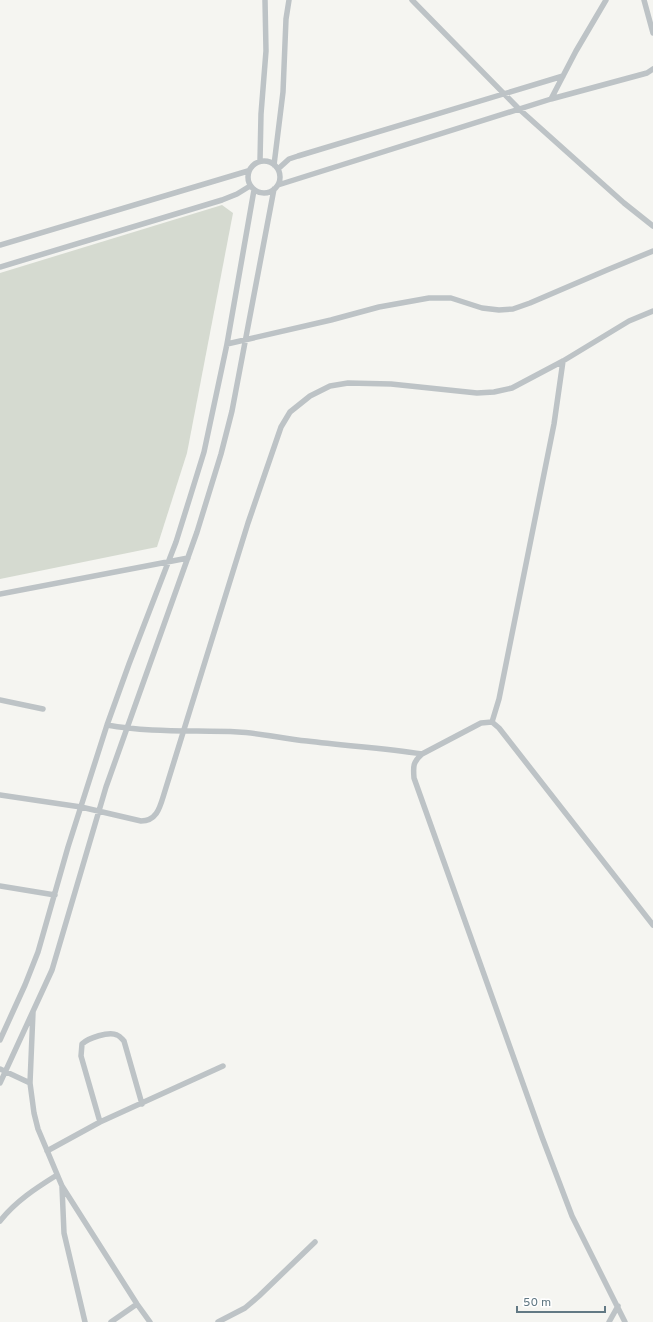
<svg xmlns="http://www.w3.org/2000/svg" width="653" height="1322" viewBox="0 0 653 1322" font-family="Overpass,sans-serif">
  <rect width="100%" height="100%" fill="#f5f5f1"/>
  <path fill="#d5dad0" d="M222,205l11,8 -46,240 -30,94 -157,32v-306z"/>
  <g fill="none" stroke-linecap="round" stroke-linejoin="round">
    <path stroke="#bdc3c6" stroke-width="5.5" d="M412,0l107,109 105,94 29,23
      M644,0l9,33
      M551,99l25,-48 30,-51
      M248 177a16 16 0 1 1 32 0a16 16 0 1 1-32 0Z
      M260,161l1,-47 5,-63 -1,-51
      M274,165l9,-73 3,-73 3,-19
      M278,169l11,-10 9,-3 265,-80
      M278,185l273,-86 96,-26 6,-4
      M0,245l248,-74
      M0,267l222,-67 15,-6 13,-8
      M227,344l104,-24 48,-13 50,-9h22l31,10 17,2 14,-1 17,-6 77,-33 46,-19
      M0,594l188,-36
      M0,700l43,9
      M492,722l7,-23 55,-275 9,-63
      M107,725c44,8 87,5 131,7 23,1 46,7 69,9 39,5 77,7 115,13
      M0,795l81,12 60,14c16,0 19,-14 23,-27l84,-271 33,-96 9,-15 20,-16 20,-10 18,-3 43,1 86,9 17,-1 18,-4 51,-27 66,-40 24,-10
      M0,886l55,9
      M33,1012l-3,71 4,30 4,16 24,57 75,118 13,18
      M0,1040l25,-55 13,-33 30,-105 39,-122 22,-61 47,-122 15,-48 13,-42 23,-108 27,-154
      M0,1069l30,14
      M0,1083l52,-113 54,-183 91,-255 24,-78 11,-43 42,-222
      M100,1122l-19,-66 1,-12c6,-6 27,-13 35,-9 3,1 5,4 7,6l18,63
      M47,1151l53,-29 123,-56
      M62,1187l2,46 21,89
      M0,1221c16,-20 36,-33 57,-46
      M111,1322l26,-18
      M218,1322l27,-14 14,-12 56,-54
      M609,1322l9,-16
      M625,1322l-53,-106 -30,-79 -128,-359c-1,-12 -1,-16 8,-24l59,-31 11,-1 7,6 154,197"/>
  </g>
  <path d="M517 1306v6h88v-6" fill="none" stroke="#627984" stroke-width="2"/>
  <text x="523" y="1306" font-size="12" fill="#627984" stroke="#ffffff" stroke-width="3" paint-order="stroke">50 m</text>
</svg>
